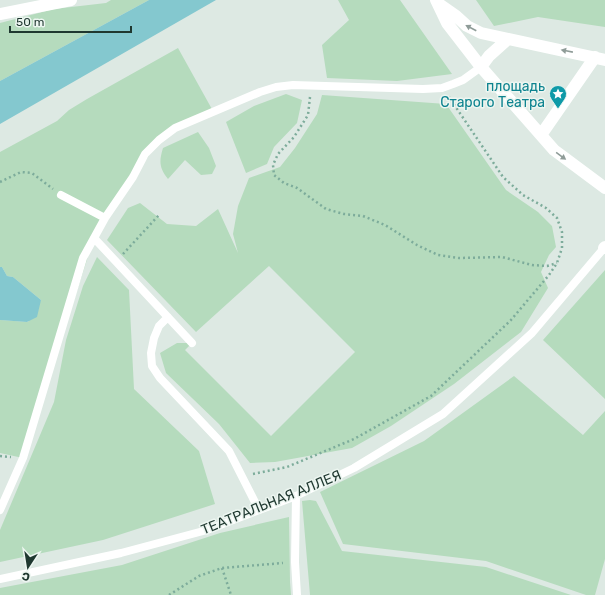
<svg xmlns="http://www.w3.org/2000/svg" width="605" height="595" viewBox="0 0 605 595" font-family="Rubik,sans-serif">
  <rect width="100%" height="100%" fill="#dde9e3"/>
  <path fill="#b5dbbd" d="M111,0h38l-149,81v-58l54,-14 52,-6z
    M338,0h62l52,74 -55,7 -70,-3 -5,-33 27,-25z
    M476,0h129v27l-67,-10 -44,9z
    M178,48l35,63 -54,29 -65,98 -71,220 -23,-5v-133l28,2 13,-22 -28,-23 -6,-1 -5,-9h-2v-115l57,-31 12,-11 18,-11z
    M286,94l16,6 -5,23 -23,24 -7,17 -21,9 -20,-51 28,-16z
    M322,95l124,9 60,86 32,22 14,14 4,21 -7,8 -8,17 7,16 -27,44 -67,52 -63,42 -39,22 -77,14 -25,1 -31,-39 -53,-51 -6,-20 17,-10h15l-7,7 86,86 84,-84 -86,-86 -73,66 -89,-92 21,-32 12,-5 27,21 29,2 22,-17 20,44 -5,-19 5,-28 11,-28 31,-11 15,-19 22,-34z
    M198,132l11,16 7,18 -4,8 -11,1 -16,-15 -17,19c-9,-11 -9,-18 -5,-31z
    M97,257l32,33 5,99 65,62 16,53 -112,36 -103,22v-32l54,-128 12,-62 17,-54z
    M605,270v129l-62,-59z
    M514,376l69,59 22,-24v148l-10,36h-9l-100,-34 -143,-17 -23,-52 104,-51z
    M310,500l6,1 26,50 144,16 85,28h-261l-8,-94z
    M289,517l1,65 1,13h-291v-7l122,-23 98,-32z"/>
  <path fill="#84c8cf" d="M149,0h67l-216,124v-43z
    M0,267h2l5,9 6,1 28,23 -4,17 -10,5 -27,-2z"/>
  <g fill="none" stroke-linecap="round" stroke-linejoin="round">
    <path stroke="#7dac9b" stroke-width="2.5" stroke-dasharray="2 3" stroke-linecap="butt" d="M310,97l-2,18 -14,22 -16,17 -5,11 1,10 10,8 13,5 29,21 18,5 19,2 22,9 32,20 21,10 21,3 43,-1 30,8 15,1 10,-3
      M0,182l21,-10 11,1 21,16
      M123,254l36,-39
      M0,456l11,1
      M253,474l34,-7 67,-28 77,-43 80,-76 38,-45 8,-12 5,-15v-16l-5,-14 -11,-10 -23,-13 -20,-18 -54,-80
      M222,568l9,27
      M169,595l30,-19 23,-8 61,-5"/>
    <path stroke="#fff" stroke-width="8" d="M61,195l44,23
      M94,238l98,105
      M168,317l-9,9 -5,12 -3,15 1,13 8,12 69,73 30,59
      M296,496l-1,66 2,33
      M0,510l23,-52 60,-200 22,-40 28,-41 12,-23 14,-14 16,-12 85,-36 16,-5 17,-2 130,4 19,-1 11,-4 10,-4 18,-13
      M0,579l121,-26 86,-23 89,-34 58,-28 89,-54 89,-81 72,-85"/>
    <path stroke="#fff" stroke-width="12" d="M436,0l11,23 34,44 73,83 51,38
      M439,4l17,12 11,10 14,7 124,27
      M0,14l71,-14
      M481,67l8,-11 19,-17
      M541,135l54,-78
      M604,248l1,-1"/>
  </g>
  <defs><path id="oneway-solid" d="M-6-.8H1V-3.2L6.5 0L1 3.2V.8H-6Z"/></defs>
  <g fill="#8f9c98">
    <use href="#oneway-solid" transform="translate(471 28) rotate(-152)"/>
    <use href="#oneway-solid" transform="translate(567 51) rotate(-169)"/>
    <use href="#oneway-solid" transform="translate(561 156) rotate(36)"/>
  </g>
  <defs>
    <symbol id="sight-pin" viewBox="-11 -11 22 30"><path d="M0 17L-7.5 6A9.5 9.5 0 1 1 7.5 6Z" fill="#0f9aa8" stroke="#edf6f1"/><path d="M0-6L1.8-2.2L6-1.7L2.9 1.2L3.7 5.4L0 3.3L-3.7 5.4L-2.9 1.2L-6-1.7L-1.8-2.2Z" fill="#fff"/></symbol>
  </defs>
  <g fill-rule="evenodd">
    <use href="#sight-pin" x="548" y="84" width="20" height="27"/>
  </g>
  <g text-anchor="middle" stroke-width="3" stroke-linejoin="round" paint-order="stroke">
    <g font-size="14" fill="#0d838f" stroke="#edf6f1" text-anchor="end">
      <text x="545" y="91">площадь<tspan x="545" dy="16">Старого Театра</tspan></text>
    </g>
    <g font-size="14" fill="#1f3830" stroke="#edf6f1">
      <text transform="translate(271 502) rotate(-22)" y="5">ТЕАТРАЛЬНАЯ АЛЛЕЯ</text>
    </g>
  </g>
  <g transform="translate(28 567) rotate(192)" stroke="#edf6f1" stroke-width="3" paint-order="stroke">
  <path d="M0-3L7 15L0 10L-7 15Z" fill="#1f3830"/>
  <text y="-6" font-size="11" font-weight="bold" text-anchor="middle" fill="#1f3830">С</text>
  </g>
  <path d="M10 26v6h121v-6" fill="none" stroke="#1f3830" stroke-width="2"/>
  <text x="16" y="26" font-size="12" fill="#1f3830" stroke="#edf6f1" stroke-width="3" paint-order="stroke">50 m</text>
</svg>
